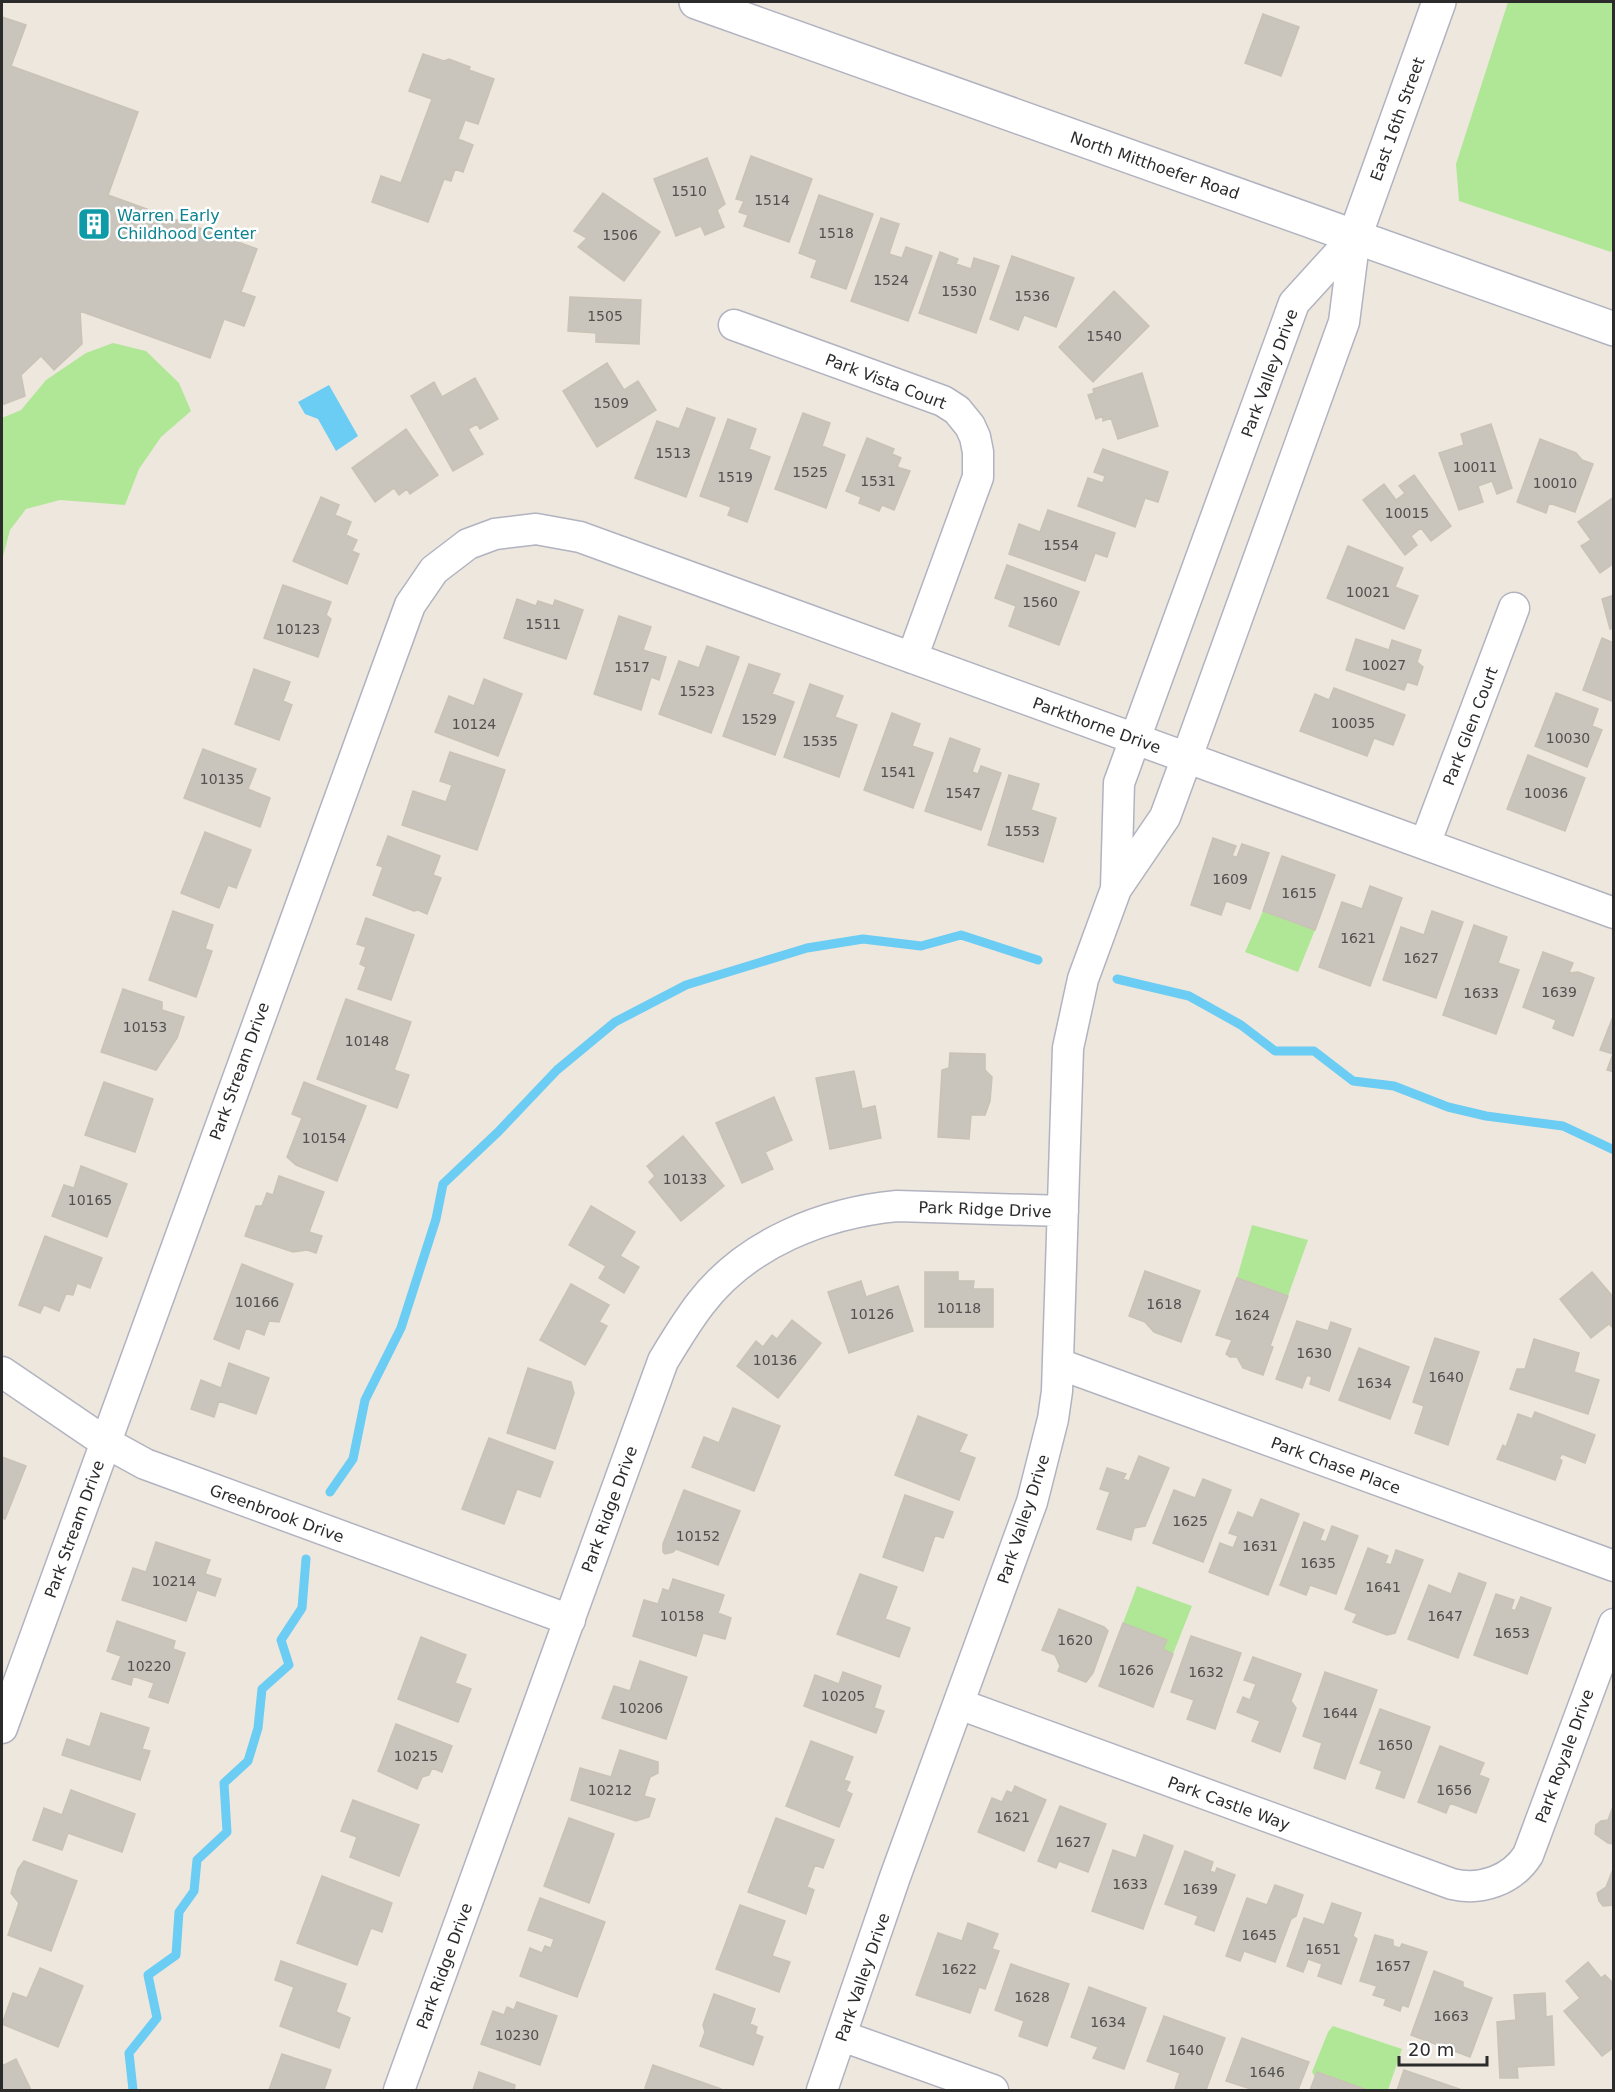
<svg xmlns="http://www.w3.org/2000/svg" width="1615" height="2092" viewBox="0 0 1615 2092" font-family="'DejaVu Sans',sans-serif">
  <rect width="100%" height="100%" fill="#eee7dd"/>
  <path fill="#b0e797" d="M1508,2h105l1,243 -3,7 -152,-51 -3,-37z
    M113,343l33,8 33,32 12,28 -30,26 -22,32 -14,36 -65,-5 -34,9 -16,21 -8,30v-142l19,-8 25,-30 40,-27z
    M1263,911l52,19 -17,42 -53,-20z
    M1252,1225l56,15 -20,56 -51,-18z
    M1137,1586l55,20 -19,48 -10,-5 3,-9 -43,-17z
    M1333,2026l69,23 -14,41h-21l-49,-18 -3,5 -3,-5 16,-40z"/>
  <path fill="#6bccf4" d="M329,385l29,51 -22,15 -18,-32 -13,-5 -7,-12z"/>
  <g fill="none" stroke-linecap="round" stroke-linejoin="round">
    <path stroke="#6bccf4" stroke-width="9" d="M1117,979l72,17 52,29 34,26h39l39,30 41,5 54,21 38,9 77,10 51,24
      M330,1492l23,-33 12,-59 36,-72 35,-109 7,-35 55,-52 59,-62 58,-48 71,-37 121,-37 56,-9 58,7 40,-11 77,25
      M133,2090l-4,-37 28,-35 -9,-43 28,-20 3,-43 15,-21 3,-31 30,-28 -3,-49 24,-22 10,-33 4,-39 27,-24 -8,-25 21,-32 4,-49"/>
  </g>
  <path fill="#c9c4bc" stroke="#c9c3b6" stroke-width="1.5" d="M1263,14l36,13 -18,49 -36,-13z
    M2,17l24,8 -15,41 127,46 -30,83 149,54 -16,43 14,5 -11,29 -20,-7 -14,39 -130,-47 2,33 -28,26 -13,-14 -20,19 4,21 -23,9z
    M423,54l21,7 5,-2 21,8 -1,3 25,9 -16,45 -13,-4 -7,19 15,6 -10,27 -8,-3 -4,12 -7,-2 -16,43 -56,-20 9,-26 20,7 31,-84 -23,-8z
    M751,156l61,23 -23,63 -45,-16 4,-11 -9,-3 5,-11 -8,-2z
    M707,158l18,46 -8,6 7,17 -19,8 -4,-9 -25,10 -22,-57z
    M603,193l57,39 -36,49 -46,-34 9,-9 -13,-7z
    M819,195l54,19 -27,75 -35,-12 6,-17 -18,-7z
    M881,218l18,6 -10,30 13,4 4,-11 26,9 -24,65 -57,-20z
    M940,252l18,7 -2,5 15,5 3,-11 25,8 -23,67 -57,-20z
    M1012,256l62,22 -18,49 -32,-12 -6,15 -28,-11z
    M1114,291l35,35 -56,56 -34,-35z
    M570,297l71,3 -2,44 -43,-2v-9l-28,-2z
    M607,363l17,27 14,-9 18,29 -59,37 -34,-56z
    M1142,373l16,53 -40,13 -7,-21 -8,3v-5l-7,3 -8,-24 6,-2 -1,-4z
    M475,378l23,41 -18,10 -3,-5 -9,5 15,25 -30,17 -42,-75 23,-14 8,15z
    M687,408l28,10 -29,79 -51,-19 22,-57 22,8z
    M803,413l27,10 -8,23 23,9 -19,53 -51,-19z
    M728,419l28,10 -7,20 21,8 -23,65 -19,-7 3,-8 -31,-11z
    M1491,424l21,64 -15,6 -5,-13 -14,5 5,16 -24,8 -20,-57 25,-8 -3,-11z
    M406,429l32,46 -28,19 -3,-5 -8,6 -5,-7 -19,14 -23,-34z
    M867,438l27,11 -2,5 9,4 -4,9 13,4 -16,39 -12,-5 -3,6 -20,-8 2,-6 -15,-6z
    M1540,439l36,14 6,7 11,4 -18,48 -26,-9 -3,10 -29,-11z
    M1103,449l65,23 -10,30 -13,-4 -10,29 -57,-21 10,-28 15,5 2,-7 -11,-4z
    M1414,475l37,51 -20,15 -10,-13 -10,8 6,9 -12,10 -42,-55 21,-16 12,16 9,-7 -6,-7z
    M321,497l18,8 -4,10 16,7 -5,13 11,5 -5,11 7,3 -12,30 -54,-23z
    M1614,497v66l-14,10 -19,-27 10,-6 -13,-18z
    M1048,510l67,23 -8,24 -12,-4 -10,28 -76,-27 10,-30 21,8z
    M1348,546l55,22 -8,19 23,9 -14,33 -77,-31z
    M1007,565l72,27 -20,53 -50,-19 7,-20 -21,-8z
    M283,585l48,17 -5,13 5,4 -13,38 -54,-19z
    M1614,595v33l-4,1 -8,-30z
    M517,599l19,7 2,-5 15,5 2,-6 28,10 -17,49 -62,-21z
    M619,616l32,11 -8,23 23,7 -7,23 -8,-3 -10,33 -47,-16z
    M1602,638l12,5v59l-31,-12z
    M1356,639l33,11 3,-10 29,10 -4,12 6,5 -6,18 -10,-3 -3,8 -58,-20z
    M707,646l32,11 -28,76 -52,-19 20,-53 20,7z
    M749,664l31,10 -8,20 22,8 -19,53 -52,-19z
    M254,669l36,13 -7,19 9,4 -13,35 -44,-16z
    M484,679l38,15 -24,62 -63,-24 14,-36 25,10z
    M810,684l33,12 -8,21 22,8 -18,52 -55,-20z
    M1334,688l71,27 -12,30 -19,-7 -7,18 -67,-25 15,-37 14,6z
    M1556,693l42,16 -6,17 10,4 -15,37 -52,-21z
    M892,713l28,11 -8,22 21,7 -20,55 -49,-18z
    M950,738l30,11 -8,23 6,2 3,-8 20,7 -20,57 -56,-19z
    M203,749l53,20 -8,20 22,9 -10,29 -76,-29z
    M450,752l55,18 -28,80 -75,-25 11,-34 33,11 6,-17 -12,-4z
    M1528,755l57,23 -20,53 -58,-22z
    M1009,775l30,9 -8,26 25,8 -13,44 -55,-17z
    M205,832l46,18 -15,38 -8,-3 -9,23 -38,-15z
    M388,836l52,20 -7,19 8,3 -14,36 -9,-4 -4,1 -41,-16 10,-28 -6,-2z
    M1213,838l23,8 -4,10 5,1 5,-13 27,9 -19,56 -24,-8 -5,14 -30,-10z
    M1282,856l53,19 -20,55 -52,-19z
    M1370,886l32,12 -32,88 -51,-19 23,-65 20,7z
    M173,911l40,14 -8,24 7,2 -16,46 -47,-17z
    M1432,911l31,11 -27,76 -53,-18 18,-53 23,8z
    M366,918l48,17 -23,65 -33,-11 8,-22 -6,-3 6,-17 -9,-3z
    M1474,925l33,12 -9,26 21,7 -23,64 -53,-19z
    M1543,952l30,11 -4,10 9,-1 16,6 -21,58 -20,-8 3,-8 -33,-13z
    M123,989l39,13v8l22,7 -7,21 -21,32 -55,-18z
    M346,999l65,23 -17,48 15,5 -12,33 -80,-29z
    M1614,1014v58l-7,-2 6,-16 -13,-4z
    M950,1053l35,1v16l7,7 -2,24 -5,14h-14l-2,24 -31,-2 4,-67 7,-2z
    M854,1071l8,38 13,-3 6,32 -51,11 -14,-71z
    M104,1082l49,17 -18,53 -50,-17z
    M304,1082l62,24 -29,75 -41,-16 -9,-8 15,-39 -10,-4z
    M774,1097l18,43 -27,12 8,17 -31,14 -26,-60z
    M683,1136l41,50 -43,35 -32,-39 6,-6 -8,-10z
    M81,1166l46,18 -20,53 -55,-21 12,-31 10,3z
    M279,1176l45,16 -15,40 13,4 -6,17 -9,-3 -14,2 -48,-16 11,-30h6l5,-13 6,2z
    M591,1206l44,26 -15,24 19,11 -15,26 -25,-15 7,-12 -37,-21z
    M45,1236l57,22 -12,30 -13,-5 -4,12 -7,-1 -7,17 -15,-6 -4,8 -21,-8z
    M242,1264l51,20 -14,38 -10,-1 -5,14 -18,-7 -7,21 -25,-10z
    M1145,1271l55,20 -19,51 -27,-10 -9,-10 -16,-6z
    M925,1272h33v9h16l-1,8h20v38h-68z
    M1592,1272l22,26v31l-5,-5 -18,14 -31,-39z
    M1237,1278l51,18 -18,50 3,1 -10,28 -20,-7 -6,-11h-7l-4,-3 6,-14 -16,-5z
    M861,1281l5,16 32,-11 15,45 -64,22 -21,-61z
    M571,1284l38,21 -10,17 8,4 -22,39 -45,-25z
    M792,1320l29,23 -43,55 -41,-32 19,-25 7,6 9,-12 5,4z
    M1297,1321l31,10 3,-9 20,7 -22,62 -19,-7 2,-7 -5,-2 -5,13 -26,-9z
    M1435,1338l44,14 -31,93 -33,-12 9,-27 -11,-4z
    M1534,1339l45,14 -5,19 25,8 -11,34 -78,-25 7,-20h8z
    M1359,1348l50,19 -19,52 -51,-19z
    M229,1363l40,15 -13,36 -37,-13 -5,16 -23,-8 10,-29 20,8z
    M528,1368l43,14 3,11 -19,56 -48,-16z
    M733,1408l47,18 -26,65 -62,-24 12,-30 15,6z
    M1535,1412l60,23 -10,28 -23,-9 -3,4 3,3 -7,19 -58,-21 6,-14 3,2 12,-33 14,5z
    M918,1416l49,19 -8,17 16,6 -16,42 -64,-25z
    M489,1438l64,24 -13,35 -23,-8 -13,35 -42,-15z
    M1139,1456l30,12 -24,58 -11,2 -3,12 -34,-11 13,-37 -10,-3 7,-21 19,6 -3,5 6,2z
    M2,1457l24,9 -21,53 -3,-1z
    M1203,1479l28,11 -28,72 -50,-19 21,-53 21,8z
    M684,1490l56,21 -22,54 -42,-16 -3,3 -8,2 -2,-2v-8z
    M905,1495l48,17 -10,26 -8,-3 -12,36 -40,-14z
    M1261,1499l38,15 -31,81 -59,-23 11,-29 13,5 5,-12 -9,-3 9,-21 15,6z
    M1304,1522l20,8 -4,10 6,2 6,-16 26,10 -22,58 -26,-9 -4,10 -26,-10z
    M156,1542l54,18 -5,14 16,5 -6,17 -18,-6 -11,31 -64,-21 11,-32 13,4z
    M1368,1548l20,8 -3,7 6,2 5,-15 27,10 -28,73 -8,2 -34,-13 4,-8 -12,-5z
    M1459,1573l27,10 -28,75 -50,-19 21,-54 22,9z
    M860,1574l37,13 -12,32 25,9 -11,29 -62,-23z
    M673,1579l51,16 -6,18 13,5 -6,21 -22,-6 -7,23 -63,-20 11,-36 14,4 5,-15 6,2z
    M1496,1594l18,6 -3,9 4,2 6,-14 30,11 -24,66 -53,-19z
    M1059,1609l45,18 4,4 -15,42 -7,9 -28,-11 2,-5 -5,-11 -13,-5z
    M117,1621l58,20 -2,8 12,4 -17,50 -19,-6 5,-14 -21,-7 -2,9 -19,-6 9,-23 -14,-5z
    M1123,1623l44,17 -4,9 10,5 -20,53 -54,-21z
    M1191,1636l50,17 -26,76 -28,-10 7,-19 -23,-8z
    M421,1637l45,18 -11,28 16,6 -13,33 -60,-23z
    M1253,1657l48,17 -10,27 5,7 -16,44 -28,-11 8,-20 -23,-9 6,-15 7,3 6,-16 -12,-4z
    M640,1661l47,16 -21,62 -64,-21 12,-32 16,5z
    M843,1672l38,14 -7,22 10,3 -8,22 -72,-27 11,-31 24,9z
    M1325,1672l52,18 -32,89 -31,-11 8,-25 -19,-7z
    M1380,1709l50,18 -26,71 -28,-10 6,-17 -22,-8z
    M101,1713l48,15 -7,21 8,2 -10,29 -78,-25 5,-16 23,8z
    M396,1724l56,22 -10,26 -10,-4 -3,7 -7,2 -5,12 -39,-18z
    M811,1741l42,16 -9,23 6,2 -4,9 6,3 -13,33 -53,-21z
    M1440,1746l44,17 -5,12 10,4 -13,34 -26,-10 -4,10 -28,-11z
    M620,1750l38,12v11l-8,4 -6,19 11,3 -6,18 -13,4 -65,-21 9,-32 31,9z
    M1015,1786l31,14 -22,51 -46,-19 14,-34 10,4 5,-11 5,2z
    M71,1790l64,24 -13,38 -54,-19 -6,17 -29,-10 11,-32 18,7z
    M353,1800l66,25 -20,51 -49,-19 7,-20 -16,-6z
    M1614,1804v40l-6,-1 -13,-9 1,-9 5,-4 7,-1z
    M1060,1806l46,18 -18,48 -29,-11 -3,7 -18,-7z
    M569,1818l45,16 -25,69 -45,-17z
    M776,1818l58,22 -11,28 -8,-3 -8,22 7,3 -8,24 -58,-22z
    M1144,1835l29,11 -30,83 -51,-18 21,-61 23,8z
    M1185,1851l28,11 -3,9 5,2 2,-5 18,7 -21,56 -19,-7 3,-8 -33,-12z
    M24,1861l53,20 -26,70 -43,-16 11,-32 -8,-10 7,-24z
    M1614,1867v38l-11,1 -4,-5 -2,-8 9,-6z
    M322,1876l70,27 -10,29 -11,-4 -14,37 -60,-22z
    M1275,1885l28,10 -7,21 -5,3 -16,43 -31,-11 -4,10 -14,-5 21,-58 20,7z
    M540,1898l65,24 -28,75 -57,-21 10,-28 12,5 3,-7 6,2 3,-9 -26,-9z
    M1332,1903l29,10 -8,23 4,3 -16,45 -23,-8 4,-12 -14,-5 -5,13 -16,-6 17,-48 20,7z
    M740,1905l45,16 -13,35 18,6 -11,30 -63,-23z
    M968,1923l30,11 -6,15 7,2 -14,38 -6,-2 -9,26 -54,-18 22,-62 24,8z
    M1375,1935l18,5v6l7,2 2,-4 25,8 -19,55 -6,-2 -2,6 -16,-6 2,-6 -13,-4 4,-9 -17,-5z
    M281,1961l65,23 -10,28 14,6 -11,30 -59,-22 14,-39 -19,-7z
    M1588,1962l13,16 4,-3 9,9v63l-12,9 -38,-45 16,-13 -14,-17z
    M1011,1964l58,20 -22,62 -28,-10 5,-15 -29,-11z
    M40,1968l43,18 -25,61 -56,-23 11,-31 14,5z
    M1434,1971l29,11v5l29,11 -22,59 -59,-22z
    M1089,1987l57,21 -22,61 -31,-11 5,-11 -27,-10z
    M1545,1993l1,24 6,-1 2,49 -37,2 1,11h-18l-3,-56 19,-2 -2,-25z
    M714,1994l41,15 -5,15 7,3 -2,7 8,3 -10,28 -53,-19 5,-14 -2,-7z
    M517,2002l40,14 -17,49 -59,-21 12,-33 11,4 3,-8 7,3z
    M1164,2016l61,22 -19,52 -31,-1 5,-16 -33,-12z
    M1242,2038l67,24 -11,28h-44l-28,-9z
    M282,2054l49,16 -7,20h-55z
    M16,2059l15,31h-29v-24z
    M653,2065l68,24 1,1h-69l-8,-2z
    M1404,2070l58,20h-65z
    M479,2072l36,13 -1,5h-41z
    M1317,2072l50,18h-57z"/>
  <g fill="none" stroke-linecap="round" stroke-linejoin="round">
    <defs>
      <path id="street" d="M734,325l209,76 14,9 13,16 5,11 3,15v25l-66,181
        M1425,844l89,-236
        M1116,889l3,-106 175,-480 61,-67
        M1059,1364l555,202
        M2,1372l103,70 40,22 425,156
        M959,1704l493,180c29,7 60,-4 76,-29l86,-231
        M2,1728l408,-1123 24,-35 34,-26 27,-10 41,-5 44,8 1034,376
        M842,2036l151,54
        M399,2090l264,-729c12,-20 24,-40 38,-58 46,-60 123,-90 196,-97l166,5
        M822,2090l73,-213 137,-375 21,-83 4,-28 11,-343 15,-69 33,-90 49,-72 22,-60 157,-435 11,-86"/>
      <path id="secondary" d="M696,2l918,327
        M1355,236l84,-234"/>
    </defs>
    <use href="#street" stroke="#b1b3c0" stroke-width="33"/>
    <use href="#secondary" stroke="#b1b3c0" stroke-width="36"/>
    <use href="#street" stroke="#fff" stroke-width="30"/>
    <use href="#secondary" stroke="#fff" stroke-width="33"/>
  </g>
  <defs>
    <symbol id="building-square" viewBox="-11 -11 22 22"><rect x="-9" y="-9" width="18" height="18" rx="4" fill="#0f9aa8" stroke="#fff"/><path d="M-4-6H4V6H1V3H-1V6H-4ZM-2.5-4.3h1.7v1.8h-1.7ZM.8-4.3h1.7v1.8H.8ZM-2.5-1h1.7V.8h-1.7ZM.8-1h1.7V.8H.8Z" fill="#fff"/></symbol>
  </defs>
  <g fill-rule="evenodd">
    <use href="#building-square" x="75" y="205" width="38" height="38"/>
  </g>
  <g text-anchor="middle" stroke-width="5" stroke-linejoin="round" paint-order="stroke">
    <g font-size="14" fill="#52514f">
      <text x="689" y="196">1510</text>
      <text x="772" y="205">1514</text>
      <text x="836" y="238">1518</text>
      <text x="620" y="240">1506</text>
      <text x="891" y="285">1524</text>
      <text x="959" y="296">1530</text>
      <text x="1032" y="301">1536</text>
      <text x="605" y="321">1505</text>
      <text x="1104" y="341">1540</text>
      <text x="611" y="408">1509</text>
      <text x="673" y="458">1513</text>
      <text x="1475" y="472">10011</text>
      <text x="810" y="477">1525</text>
      <text x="735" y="482">1519</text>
      <text x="878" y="486">1531</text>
      <text x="1555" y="488">10010</text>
      <text x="1407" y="518">10015</text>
      <text x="1061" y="550">1554</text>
      <text x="1368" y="597">10021</text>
      <text x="1040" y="607">1560</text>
      <text x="543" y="629">1511</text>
      <text x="298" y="634">10123</text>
      <text x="1384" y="670">10027</text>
      <text x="632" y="672">1517</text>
      <text x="697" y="696">1523</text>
      <text x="759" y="724">1529</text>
      <text x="1353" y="728">10035</text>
      <text x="474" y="729">10124</text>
      <text x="1568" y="743">10030</text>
      <text x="820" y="746">1535</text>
      <text x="898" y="777">1541</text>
      <text x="222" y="784">10135</text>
      <text x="963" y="798">1547</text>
      <text x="1546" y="798">10036</text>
      <text x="1022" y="836">1553</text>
      <text x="1230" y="884">1609</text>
      <text x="1299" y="898">1615</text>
      <text x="1358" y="943">1621</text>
      <text x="1421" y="963">1627</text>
      <text x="1559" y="997">1639</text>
      <text x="1481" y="998">1633</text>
      <text x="145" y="1032">10153</text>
      <text x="367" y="1046">10148</text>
      <text x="324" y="1143">10154</text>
      <text x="685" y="1184">10133</text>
      <text x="90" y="1205">10165</text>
      <text x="257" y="1307">10166</text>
      <text x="1164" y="1309">1618</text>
      <text x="959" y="1313">10118</text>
      <text x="872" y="1319">10126</text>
      <text x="1252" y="1320">1624</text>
      <text x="1314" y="1358">1630</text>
      <text x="775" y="1365">10136</text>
      <text x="1446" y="1382">1640</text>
      <text x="1374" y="1388">1634</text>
      <text x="1190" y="1526">1625</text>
      <text x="698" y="1541">10152</text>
      <text x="1260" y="1551">1631</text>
      <text x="1318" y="1568">1635</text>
      <text x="174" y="1586">10214</text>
      <text x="1383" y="1592">1641</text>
      <text x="682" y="1621">10158</text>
      <text x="1445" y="1621">1647</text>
      <text x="1512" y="1638">1653</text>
      <text x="1075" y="1645">1620</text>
      <text x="149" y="1671">10220</text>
      <text x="1136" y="1675">1626</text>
      <text x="1206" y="1677">1632</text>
      <text x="843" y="1701">10205</text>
      <text x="641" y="1713">10206</text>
      <text x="1340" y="1718">1644</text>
      <text x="1395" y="1750">1650</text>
      <text x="416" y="1761">10215</text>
      <text x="610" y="1795">10212</text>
      <text x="1454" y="1795">1656</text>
      <text x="1012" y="1822">1621</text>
      <text x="1073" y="1847">1627</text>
      <text x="1130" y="1889">1633</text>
      <text x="1200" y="1894">1639</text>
      <text x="1259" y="1940">1645</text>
      <text x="1323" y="1954">1651</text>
      <text x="1393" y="1971">1657</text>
      <text x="959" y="1974">1622</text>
      <text x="1032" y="2002">1628</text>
      <text x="1451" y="2021">1663</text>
      <text x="1108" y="2027">1634</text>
      <text x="517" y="2040">10230</text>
      <text x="1186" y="2055">1640</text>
      <text x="1267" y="2077">1646</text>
    </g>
    <g font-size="16" fill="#2b2b2b" stroke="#fff">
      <text transform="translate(1397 119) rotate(-70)" y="6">East 16th Street</text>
      <text transform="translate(1155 165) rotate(19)" y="6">North Mitthoefer Road</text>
      <text transform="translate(1269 373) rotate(-70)" y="6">Park Valley Drive</text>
      <text transform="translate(886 381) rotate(21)" y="6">Park Vista Court</text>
      <text transform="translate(1097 725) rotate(20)" y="6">Parkthorne Drive</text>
      <text transform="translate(1470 726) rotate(-69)" y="6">Park Glen Court</text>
      <text transform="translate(239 1071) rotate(-70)" y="6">Park Stream Drive</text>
      <text transform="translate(985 1209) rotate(2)" y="6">Park Ridge Drive</text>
      <text transform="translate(1336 1465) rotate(20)" y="6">Park Chase Place</text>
      <text transform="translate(609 1509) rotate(-70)" y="6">Park Ridge Drive</text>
      <text transform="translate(277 1513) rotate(20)" y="6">Greenbrook Drive</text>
      <text transform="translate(1023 1519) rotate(-72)" y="6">Park Valley Drive</text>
      <text transform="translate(74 1529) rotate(-70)" y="6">Park Stream Drive</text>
      <text transform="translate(1564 1756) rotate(-70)" y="6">Park Royale Drive</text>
      <text transform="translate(1229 1803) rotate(20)" y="6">Park Castle Way</text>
      <text transform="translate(444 1966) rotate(-70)" y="6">Park Ridge Drive</text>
      <text transform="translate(862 1977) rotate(-71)" y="6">Park Valley Drive</text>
    </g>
    <g font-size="16" fill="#0d838f" stroke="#fff" text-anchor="start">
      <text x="117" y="221">Warren Early<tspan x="117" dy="18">Childhood Center</tspan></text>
    </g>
  </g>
  <rect width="1615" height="2092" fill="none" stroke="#2b2b2b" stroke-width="6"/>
  <path d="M1399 2056v9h88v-9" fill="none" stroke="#2b2b2b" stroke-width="3"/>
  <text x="1408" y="2056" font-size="18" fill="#2b2b2b" stroke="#ffffff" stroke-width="4.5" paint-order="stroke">20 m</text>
</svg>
